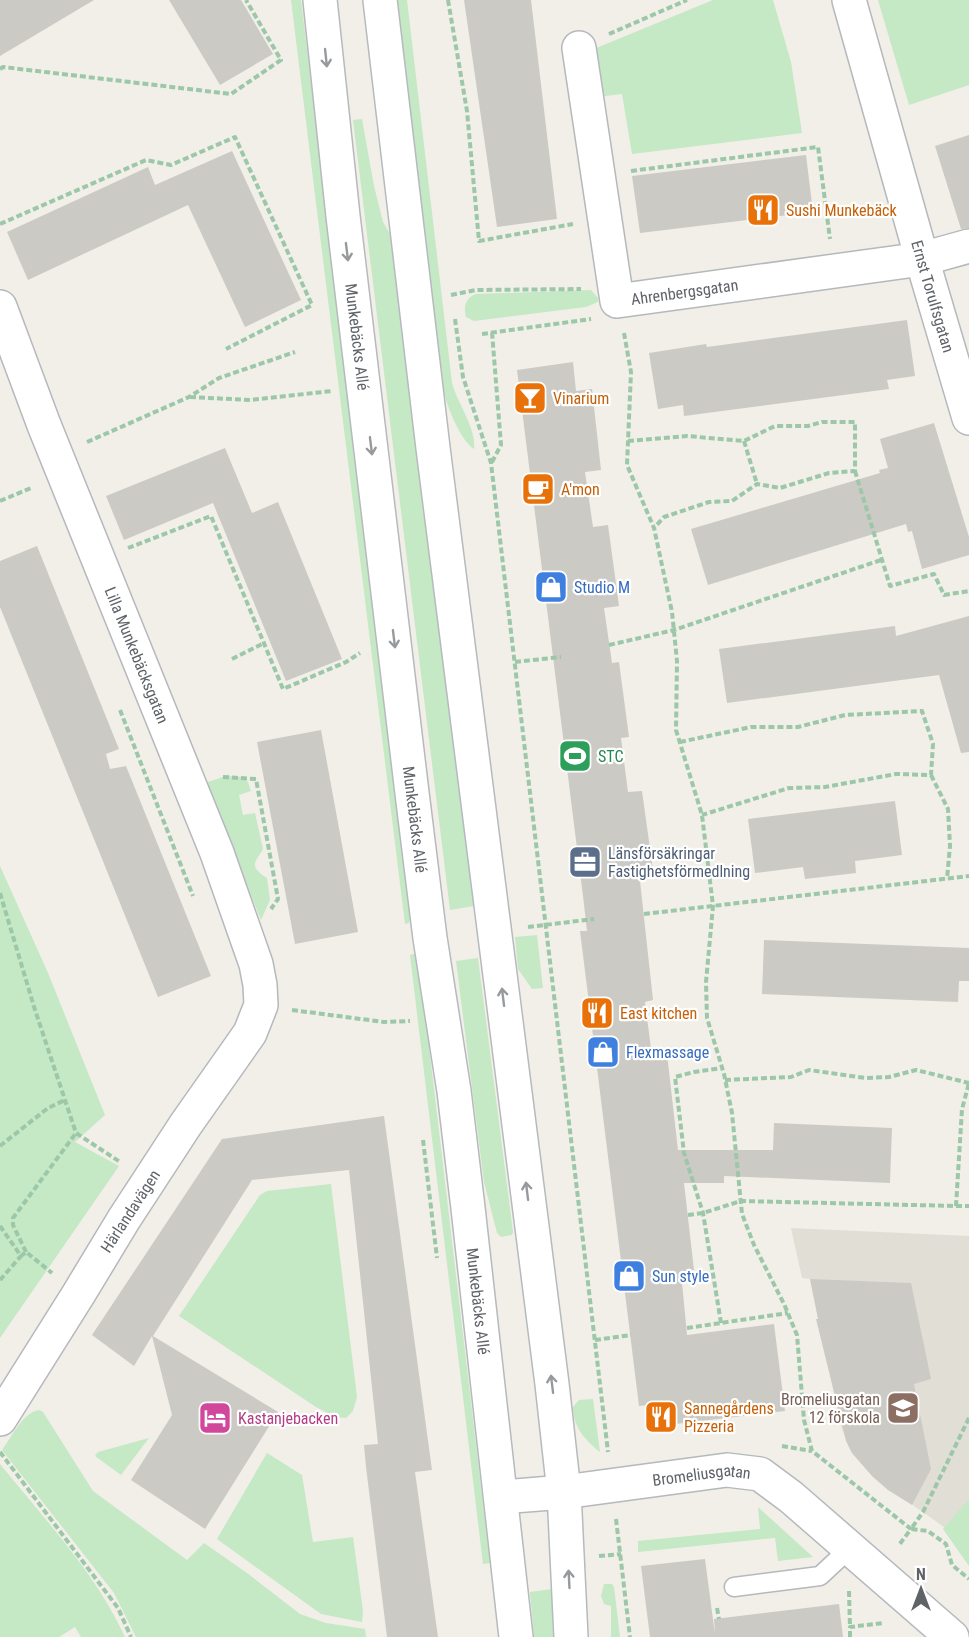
<svg xmlns="http://www.w3.org/2000/svg" width="969" height="1637" viewBox="0 0 969 1637" font-family="'Roboto Condensed',sans-serif">
  <rect width="100%" height="100%" fill="#f1efe8"/>
  <path fill="#e1ded6" d="M791,1228l178,8v323l-18,-27 -78,-55 -21,-24 -11,-27 -31,-147 -8,-1z"/>
  <path fill="#c5e8c5" d="M291,0h10l106,870 4,47 -2,6 -4,1z
    M397,0h10l45,383c5,19 25,47 22,66 -13,-8 -27,-42 -30,-57z
    M713,0h60l18,62 11,71 -170,21 -10,-60 -25,3 -8,-46z
    M878,0h91v85l-60,20z
    M362,119l12,67 9,36 7,12 7,50 77,622 -24,4 -97,-790z
    M591,290l7,8v4l-12,5 -112,14 -8,-4c-3,-10 0,-20 10,-23z
    M226,776l16,1 6,5 3,9 -12,4 4,20 12,-2 8,36c-3,7 -14,15 -4,23 2,3 6,4 8,6l3,22 -9,20 -55,-136 2,-2z
    M0,866l48,107 57,142 -30,27 44,24 -119,172z
    M537,935l6,53 -11,1 -14,-20 -3,-32z
    M418,953l72,610 -7,1 -73,-609z
    M478,958l35,274 -1,3 -11,2 -4,-4 -13,-51 -28,-221z
    M331,1184l26,213 -4,14 -7,7 -11,-1 -19,-10 -137,-91 81,-121 7,-4z
    M593,1399l7,53c-15,-12 -27,-25 -27,-45l6,-7z
    M39,1410l4,2 50,79 94,69 17,-17 43,30 53,41 26,9 39,6 1,8h-230l-22,-44 -112,-143c9,-12 21,-38 37,-40z
    M149,1438l-28,37 -26,-19 3,-4z
    M267,1453l35,22 11,67 40,-5 10,74 -1,11 -41,-8 -104,-75z
    M0,1464c45,56 95,108 125,173h-44l-6,-10 -16,10h-59z
    M968,1500l1,1v65l-26,-37z
    M758,1507l55,50 -35,4 -3,-23 -137,14v-11l122,-12z
    M604,1584h8l2,3 6,50h-9v-31l-7,-2 -3,-8z
    M552,1589l1,48h-19l-4,-45z"/>
  <path fill="#cccac5" d="M0,0h94l-94,56z
    M169,0h72l32,54 -53,31z
    M464,0h67l26,219 -60,8z
    M969,135v93l-8,1 -26,-83z
    M232,151l69,149 -56,27 -57,-122 -160,75 -21,-48 141,-65 7,18z
    M806,155l7,57 -173,21 -8,-57z
    M907,320l8,56 -28,4 2,9 -205,27 -1,-11 -25,4 -9,-56 57,-9 1,3z
    M573,362l3,29 16,-2 9,81 -16,2 8,55 15,-2 11,81 -15,2 8,55 7,-1 10,75 -8,1 7,54 14,-1 11,79 -14,2 14,128 -8,2 7,54 15,-2 11,96h95l1,-27 118,5 -2,55 -166,-7v7h-40l10,87 -13,2 6,63 87,-11 11,87 -134,16 -3,-22 -9,1 -59,-475h7l-4,-35 -66,-526z
    M934,423l35,114v18l-47,14 -10,-38 -4,1 -2,-8 -198,61 -17,-56 189,-56 -1,-3 9,-2 -8,-29z
    M225,448l27,65 26,-11 64,157 -56,22 -73,-178 -89,37 -18,-44z
    M37,546l82,203 -13,5 4,15 16,-3 85,210 -53,21 -158,-390v-46z
    M969,616v136l-8,1 -22,-78 -212,28 -8,-54 176,-23 1,10z
    M321,730l37,202 -63,12 -38,-202z
    M895,801l7,54 -47,6 1,12 -51,6 -2,-12 -48,6 -7,-54z
    M764,940l205,8v33h-10l-1,21 -196,-8z
    M384,1116l48,354 -17,2 23,165h-51l-21,-170 -2,-22 14,-1 -29,-274 -97,10 -99,156 125,76 -73,117 -74,-49 41,-65 -20,-79 -18,30 -42,-31 130,-196z
    M810,1279l101,4 20,96 -17,5 17,85 -19,36 -24,-15 -15,-13 -21,-24 -6,-12 -30,-122h2z
    M705,1559l10,76 -1,-16 125,-15 4,33h-193l-9,-71z"/>
  <g fill="none" stroke-linecap="round" stroke-linejoin="round">
    <defs>
      <path id="lane" d="M734,1587l86,-11 30,-28"/>
      <g id="street">
        <path id="s1" d="M849,0l73,259 47,159"/>
        <path id="s2" d="M579,48l38,253 305,-42 47,-13"/>
        <path id="s3" d="M0,307l44,118 173,428 39,111 4,21 1,20 -11,28 -64,91 -62,95 -46,76 -78,124"/>
        <path id="s4" d="M501,1497l63,-5 163,-22 33,4 31,23 161,140"/>
      </g>
      <g id="secondary">
        <path id="s5" d="M320,0l23,216 69,577 18,145 24,153 14,117 48,429"/>
        <path d="M380,0l53,448 119,936 12,108 7,145"/>
      </g>
    </defs>
    <use href="#lane" stroke="#b5b8bc" stroke-width="21"/>
    <use href="#street" stroke="#b5b8bc" stroke-width="36"/>
    <use href="#secondary" stroke="#b6babf" stroke-width="36"/>
    <path stroke="#9cc7a9" stroke-width="4" stroke-dasharray="6 3" stroke-linecap="butt" d="M448,0l19,111 12,130 94,-17
      M609,34l78,-34
      M0,69l3,-2 228,27 50,-34 -35,-60
      M631,171l187,-24 12,92
      M0,224l146,-64 25,5 64,-28 77,168 -86,44
      M451,295l25,-5 105,-1
      M455,319l8,58 28,86 117,989
      M624,333l7,39 -4,93 27,63 18,84 5,49 -1,69 26,85 11,91 -7,76 1,36 17,56 8,39 10,101 12,31 30,59 13,31 7,85 8,31 99,78 -12,16
      M482,334l109,-15
      M190,397l60,3 82,-9
      M628,441l59,-5 57,5 31,-15h33l14,-4h33v49l-26,2 -49,15 -23,-4 -25,17 -23,1 -45,15 -10,11
      M744,441l13,43
      M87,442l102,-45 30,-19 76,-26
      M492,462l9,-17 -9,-113
      M855,471l35,115 44,-12 10,21 25,-4
      M0,501l31,-13
      M128,548l83,-32 72,173 63,-27 14,-9
      M609,645l65,-15 207,-70
      M232,659l32,-16
      M515,662l46,-5
      M120,710l73,186
      M680,742l71,-15h47l47,-12 77,-4 11,33 -2,31 -35,-1 -71,13 -36,1 -87,27
      M931,775l17,34 2,37 -3,33
      M223,777l33,2 22,120 -7,10
      M0,893l35,117 41,123 44,29
      M644,914l325,-38
      M528,927l66,-8
      M292,1010l92,12 26,-1
      M725,1080l66,-3 18,-7 57,8 23,-1 27,-7 53,13
      M423,1140l14,118
      M0,1146l48,-38 17,-8
      M956,1206h13
      M688,1215l15,-2 38,-12 215,5 6,-97 7,-26
      M0,1226l21,30 5,-4 26,21
      M26,1252l-13,-27v-7l63,-85
      M0,1280l21,-24
      M721,1323l-18,-110 -19,-60 -9,-76 19,-5 28,-4
      M687,1328l101,-15
      M595,1340l36,-5
      M969,1418l-46,94 -12,17 17,2 18,13 6,21 17,14
      M782,1446l30,5
      M0,1452l118,156 13,29
      M616,1519l14,118
      M599,1556l22,-2
      M849,1591l1,36
      M717,1608l2,11
      M850,1637v-10l33,-4"/>
    <use href="#lane" stroke="#fff" stroke-width="18"/>
    <use href="#street" stroke="#fff" stroke-width="33"/>
    <use href="#secondary" stroke="#fff" stroke-width="33"/>
  </g>
  <defs><path id="oneway-shaft" d="M-6 0H5M1.5-3L5.5 0L1.5 3" fill="none" stroke-width="1.6" stroke-linecap="round" stroke-linejoin="round" transform="scale(1.5)"/></defs>
  <g stroke="#979a9d">
    <use href="#oneway-shaft" transform="translate(326 58) rotate(84)"/>
    <use href="#oneway-shaft" transform="translate(347 252) rotate(83)"/>
    <use href="#oneway-shaft" transform="translate(371 446) rotate(83)"/>
    <use href="#oneway-shaft" transform="translate(394 639) rotate(83)"/>
    <use href="#oneway-shaft" transform="translate(503 997) rotate(-97)"/>
    <use href="#oneway-shaft" transform="translate(527 1191) rotate(-97)"/>
    <use href="#oneway-shaft" transform="translate(552 1384) rotate(-97)"/>
    <use href="#oneway-shaft" transform="translate(569 1579) rotate(-93)"/>
  </g>
  <defs>
    <symbol id="restaurant-square" viewBox="-11 -11 22 22"><rect x="-9" y="-9" width="18" height="18" rx="4" fill="#e8710a" stroke="#fff"/><path d="M-5-6h1v4h1v-4h1v4h1v-4h1v5L-1.5 .5V6h-2V.5L-5-1ZM5-6V6H3V1.5H1.5Q1.5-4 5-6Z" fill="#fff"/></symbol>
    <symbol id="bar-square" viewBox="-11 -11 22 22"><rect x="-9" y="-9" width="18" height="18" rx="4" fill="#e8710a" stroke="#fff"/><path d="M-6-5H6L.8 .8V4.5H3.5V6h-7V4.5H-.8V.8Z" fill="#fff"/></symbol>
    <symbol id="cafe-square" viewBox="-11 -11 22 22"><rect x="-9" y="-9" width="18" height="18" rx="4" fill="#e8710a" stroke="#fff"/><path d="M-5.5-4.5H6V0H3Q3 3.5 0 3.5H-2.5Q-5.5 3.5-5.5 0ZM3-3.2v2h1.7v-2ZM-6 4.5H4V6H-6Z" fill="#fff"/></symbol>
    <symbol id="shop-square" viewBox="-11 -11 22 22"><rect x="-9" y="-9" width="18" height="18" rx="4" fill="#3f7fe0" stroke="#fff"/><path d="M-5-2.5h2.3a2.7 3.5 0 0 1 5.4 0H5L5.5 6h-11ZM-1.5-2.5h3a1.5 2.3 0 0 0-3 0Z" fill="#fff"/></symbol>
    <symbol id="stadium-square" viewBox="-11 -11 22 22"><rect x="-9" y="-9" width="18" height="18" rx="4" fill="#2e9e5b" stroke="#fff"/><path d="M0-5a6.5 5 0 1 0 0 10a6.5 5 0 1 0 0-10ZM-3.5-1.8h7v3.6h-7Z" fill="#fff"/></symbol>
    <symbol id="office-square" viewBox="-11 -11 22 22"><rect x="-9" y="-9" width="18" height="18" rx="4" fill="#5c6f8a" stroke="#fff"/><path d="M-6-3h4V-5.5h4V-3h4V5H-6ZM-1-4.5V-3h2v-1.5ZM-6 0V1H6V0Z" fill="#fff"/></symbol>
    <symbol id="school-square" viewBox="-11 -11 22 22"><rect x="-9" y="-9" width="18" height="18" rx="4" fill="#8d6e63" stroke="#fff"/><path d="M0-5L7-2L0 1L-7-2ZM-4 1L0 2.5L4 1V4Q0 6-4 4Z" fill="#fff"/></symbol>
    <symbol id="hotel-square" viewBox="-11 -11 22 22"><rect x="-9" y="-9" width="18" height="18" rx="4" fill="#d1479c" stroke="#fff"/><path d="M-6-4.5h1.5V1H6V5H4.5V3h-9V5H-6ZM-4 0a1.8 1.8 0 1 1 3.6 0ZM.5 0V-2.5h3Q6-2.5 6 0Z" fill="#fff"/></symbol>
  </defs>
  <g fill-rule="evenodd">
    <use href="#restaurant-square" x="744" y="191" width="38" height="38"/>
    <use href="#bar-square" x="511" y="379" width="38" height="38"/>
    <use href="#cafe-square" x="519" y="470" width="38" height="38"/>
    <use href="#shop-square" x="532" y="568" width="38" height="38"/>
    <use href="#stadium-square" x="556" y="737" width="38" height="38"/>
    <use href="#office-square" x="566" y="843" width="38" height="38"/>
    <use href="#restaurant-square" x="578" y="994" width="38" height="38"/>
    <use href="#shop-square" x="584" y="1033" width="38" height="38"/>
    <use href="#shop-square" x="610" y="1257" width="38" height="38"/>
    <use href="#school-square" x="884" y="1389" width="38" height="38"/>
    <use href="#restaurant-square" x="642" y="1398" width="38" height="38"/>
    <use href="#hotel-square" x="196" y="1399" width="38" height="38"/>
  </g>
  <g text-anchor="middle" stroke-width="4.5" stroke-linejoin="round" paint-order="stroke">
    <g font-size="16" fill="#c56008" stroke="#fff" text-anchor="start">
      <text x="786" y="216">Sushi Munkebäck</text>
      <text x="553" y="404">Vinarium</text>
      <text x="561" y="495">A'mon</text>
      <text x="620" y="1019">East kitchen</text>
      <text x="684" y="1414">Sannegårdens<tspan x="684" dy="18">Pizzeria</tspan></text>
    </g>
    <g font-size="16" fill="#5f6368" stroke="#fff">
      <text dy="6" stroke="none"><textPath href="#s2" startOffset="324">Ahrenbergsgatan</textPath></text>
      <text dy="6" stroke="none"><textPath href="#s1" startOffset="308">Ernst Torulfsgatan</textPath></text>
      <text dy="6" stroke="none"><textPath href="#s5" startOffset="339">Munkebäcks Allé</textPath></text>
      <text dy="6" stroke="none"><textPath href="#s3" startOffset="374">Lilla Munkebäcksgatan</textPath></text>
      <text dy="6" stroke="none"><textPath href="#s5" startOffset="825">Munkebäcks Allé</textPath></text>
      <text transform="translate(130 1211) rotate(-57)" y="6">Härlandavägen</text>
      <text dy="6" stroke="none"><textPath href="#s5" startOffset="1311">Munkebäcks Allé</textPath></text>
      <text dy="6" stroke="none"><textPath href="#s4" startOffset="202">Bromeliusgatan</textPath></text>
    </g>
    <g font-size="16" fill="#366cbe" stroke="#fff" text-anchor="start">
      <text x="574" y="593">Studio M</text>
      <text x="626" y="1058">Flexmassage</text>
      <text x="652" y="1282">Sun style</text>
    </g>
    <g font-size="16" fill="#27864d" stroke="#fff" text-anchor="start">
      <text x="598" y="762">STC</text>
    </g>
    <g font-size="16" fill="#4e5e75" stroke="#fff" text-anchor="start">
      <text x="608" y="859">Länsförsäkringar<tspan x="608" dy="18">Fastighetsförmedlning</tspan></text>
    </g>
    <g font-size="16" fill="#785e54" stroke="#fff" text-anchor="end">
      <text x="880" y="1405">Bromeliusgatan<tspan x="880" dy="18">12 förskola</tspan></text>
    </g>
    <g font-size="16" fill="#b23c85" stroke="#fff" text-anchor="start">
      <text x="238" y="1424">Kastanjebacken</text>
    </g>
  </g>
  <g transform="translate(921 1589)" stroke="#ffffff" stroke-width="4.5" paint-order="stroke">
  <path d="M0-4.5L10 22L0 15L-10 22Z" fill="#5f6368"/>
  <text y="-9" font-size="16" font-weight="bold" text-anchor="middle" fill="#5f6368">N</text>
  </g>
</svg>
